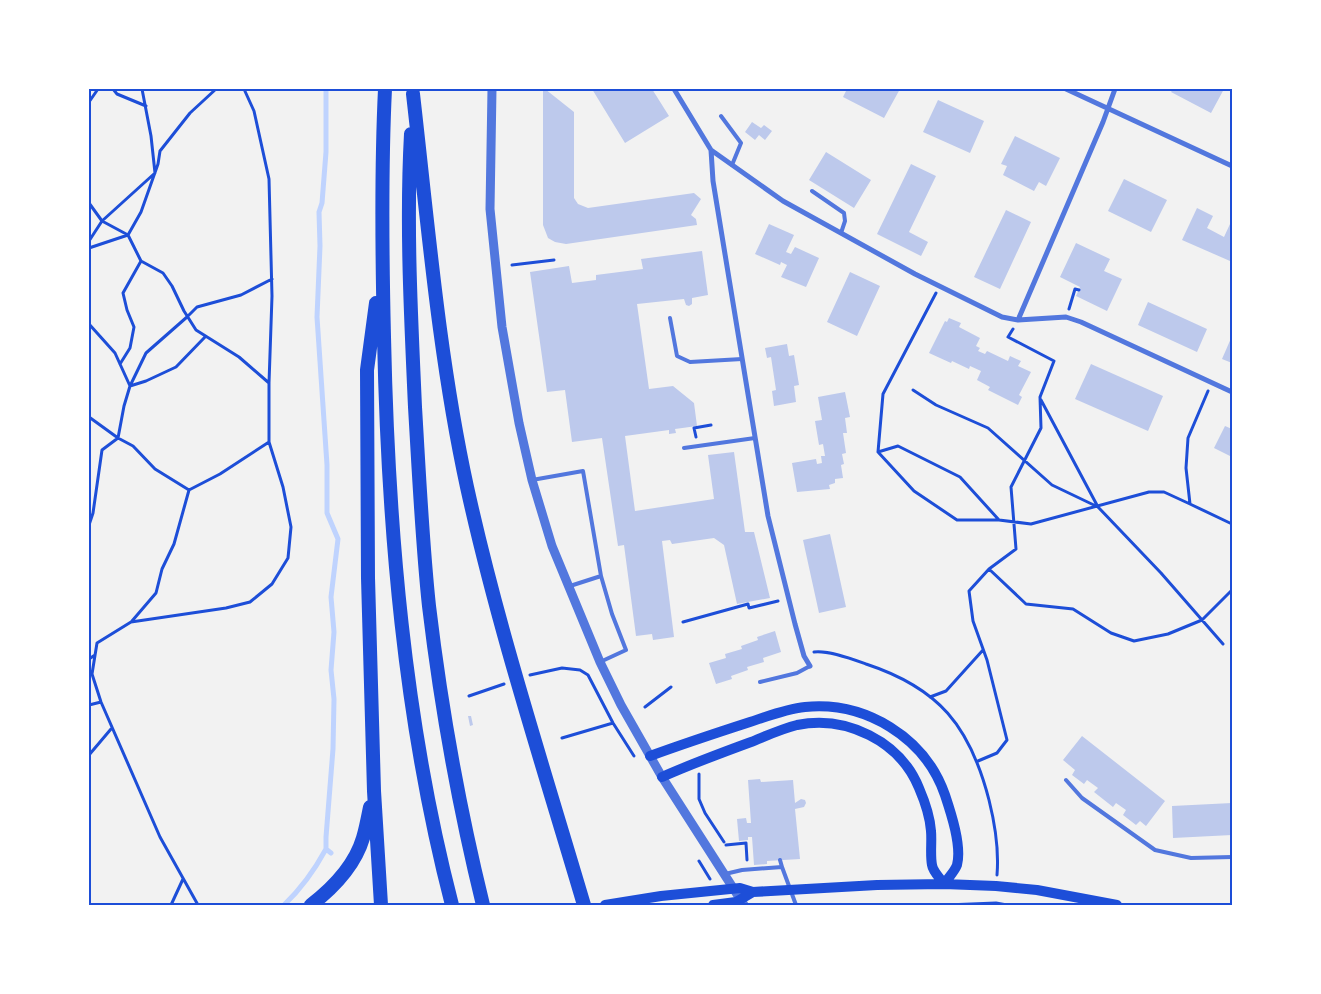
<svg xmlns="http://www.w3.org/2000/svg" width="1321" height="994" viewBox="0 0 1321 994" font-family="'Public Sans',sans-serif">
  <rect width="100%" height="100%" fill="#f2f2f2"/>
  <g fill="none" stroke-linecap="round" stroke-linejoin="round">
    <path stroke="#bfd3fe" stroke-width="5" d="M326,89v63l-4,51 -3,9 1,34 -3,71 10,148v48l11,26 -7,58 3,35 -3,38 3,29 -1,50 -7,88v12l5,4
      M284,905c18,-17 30,-34 42,-56"/>
  </g>
  <path fill="#bdc9ec" d="M543,89h2l29,23v86l4,6 10,4 106,-15 7,6 -10,16 5,4 1,6 -131,19 -11,-2 -7,-4 -5,-13z
    M592,89h60l17,27 -44,27z
    M847,89h53l-16,29 -41,-21z
    M1173,89h51l-13,24 -40,-21z
    M938,100l46,21 -14,32 -47,-21z
    M752,122l9,6 3,-3 8,6 -7,9 -6,-5 -4,5 -10,-8z
    M1015,136l45,22 -14,28 -7,-4 -5,9 -31,-16 4,-9 -6,-2z
    M826,152l45,28 -17,28 -45,-28z
    M911,164l25,12 -27,56 19,10 -7,14 -44,-22z
    M1124,179l43,21 -16,32 -43,-21z
    M1197,208l16,8 -6,12 17,9 6,-13 2,1v30l-2,6 -48,-21z
    M1006,210l25,12 -31,67 -26,-12z
    M769,224l25,11 -8,17 5,2 4,-7 24,11 -13,29 -25,-10 6,-12 -6,-3 -1,3 -25,-11z
    M1076,243l34,16 -6,12 18,8 -15,32 -31,-15 4,-9 -20,-10z
    M702,251l6,44 -16,3v6l-3,2 -3,-1 -2,-6 -47,5 12,85 24,-3 21,17 3,23 -22,3 1,4 -7,1v-4l-44,6 10,75 79,-12 -6,-44 26,-3 11,80h9l16,66 -33,6 -13,-59 -10,-7 -42,6 -2,-4 -8,1 12,96 -21,3 -1,-6 -16,2 -12,-91 -6,1 -16,-108 -30,4 -7,-52 -18,2 -17,-120 39,-6 3,17 24,-3v-5l47,-6 -2,-10z
    M850,272l30,14 -23,50 -30,-14z
    M1148,302l59,27 -10,23 -59,-27z
    M949,318l12,5 -2,4 21,11 -4,8 4,2 -2,3 7,3 2,-3 21,10 2,-5 11,5 -3,5 13,6 -12,23 3,2 -4,8 -30,-15 2,-3 -13,-7 4,-9 -11,-5 -1,3 -17,-8 -1,2 -22,-10 16,-32 2,1z
    M1232,336v27l-10,-4z
    M787,344l2,12 5,-1 5,30 -5,1 2,16 -22,4 -2,-15 4,-1 -5,-33 -4,1 -2,-10z
    M1091,364l72,32 -15,35 -73,-32z
    M845,392l5,25 -5,1 2,15h-4l3,20 -4,1 2,10 -3,1 2,13 -8,1v4l-6,2 1,4 -33,3 -5,-29 24,-4 1,5 5,-1 -1,-7h4l-2,-12 -4,1 -4,-24 7,-1 -4,-23z
    M1225,426l7,3v28l-18,-9z
    M830,534l16,73 -27,6 -16,-73z
    M775,631l6,21 -18,6 1,4 -17,5 1,3 -17,6 1,3 -16,5 -7,-21 17,-5 -1,-4 17,-5 -1,-3 17,-6 -1,-3z
    M468,716h3l2,9 -3,1z
    M1082,736l83,65 -19,25 -6,-5 -4,4 -13,-10 3,-5 -10,-7 -3,4 -19,-15 4,-4 -11,-8 -3,4 -12,-9 3,-5 -12,-10z
    M760,779l1,3 32,-2 2,23 6,-4 4,1 1,3 -2,4 -9,2 5,50 -33,2v3l-13,1 -2,-28h-4v3l-9,1 -2,-22 9,-1 1,5h4l-3,-43z
    M1232,803v32l-59,3 -1,-32z"/>
  <g fill="none" stroke-linecap="round" stroke-linejoin="round">
    <path stroke="#1d4ed8" stroke-width="3" d="M113,89l4,5 29,12
      M89,102l9,-13
      M89,203l13,18 26,14 13,26 22,12 9,13 12,25 12,19 43,27 30,26
      M89,241l13,-20 53,-48 -4,-37 -9,-47
      M89,248l39,-13 13,-23 17,-48 2,-13 30,-38 26,-24
      M512,265l42,-5
      M936,293l-53,101 -5,58 36,39 43,29h42
      M1069,309l6,-20 4,1
      M89,324l26,29 15,33 -6,20 -6,32 -16,12 -9,63 -4,12
      M120,364l10,-16 4,-21 -7,-17 -4,-17 18,-32
      M130,386l16,-33 41,-36 10,-10 44,-12 31,-16
      M130,386l16,-5 30,-14 29,-30
      M913,390l23,15 52,23 64,57 46,22 63,66 62,71
      M1041,400l57,107
      M89,417l29,21 15,8 22,23 34,21
      M696,437l-2,-9 17,-3
      M878,452l20,-6 62,31 39,43 32,4 118,-32h15l26,12 -4,-36 2,-30 20,-47
      M1190,504l42,20
      M989,569l37,35 47,5 38,24 23,8 34,-7 34,-14 30,-30
      M132,621l24,-28 6,-24 12,-25 15,-54 31,-16 49,-32
      M683,622l65,-18 1,4 29,-7
      M814,652c14,-2 38,7 52,12 73,24 104,62 123,136 6,24 10,51 8,75
      M89,659l6,-4
      M530,675l32,-7 18,2 8,5 25,48 21,33
      M469,696l35,-12
      M930,697l16,-6 37,-41
      M89,705l12,-3
      M645,707l26,-20
      M562,738l51,-15
      M89,755l22,-26
      M978,761l19,-8 10,-13 -20,-80 -14,-39 -4,-30 20,-22 27,-20 -5,-62 30,-59 -1,-31 14,-36 -46,-24 5,-8
      M699,774v25l6,14 19,29
      M726,845l20,-2 1,17
      M699,861l11,18
      M171,905l12,-26
      M198,905l-38,-68 -59,-135 -9,-28 5,-31 34,-21 95,-14 24,-6 22,-18 16,-26 3,-31 -8,-40 -14,-45v-59l3,-87 -3,-117 -15,-68 -10,-22
      M946,905l50,-2 11,2"/>
    <path stroke="#5277de" stroke-width="4" d="M721,116l20,27 -9,22
      M812,191l32,22 1,8 -4,12
      M670,318l7,38 13,6 52,-3
      M684,448l71,-10
      M532,480l51,-9 18,105 11,38 14,36 -26,12
      M570,586l31,-10
      M760,682l37,-9 13,-7
      M1066,780l16,18 73,52 36,8 41,-1
      M780,860l2,7
      M725,874l17,-4 40,-3 14,38"/>
    <path stroke="#5277de" stroke-width="5" d="M674,89l37,61 2,31 55,335 27,108 9,32 6,10
      M1066,89l166,77
      M711,150l72,51 132,73 87,43 16,3 48,-3 15,5 151,70
      M1018,320l85,-198 12,-33"/>
    <path stroke="#5277de" stroke-width="9" d="M492,89l-2,120 12,118 17,96 13,57 20,66 48,116 21,43 41,72 82,128"/>
    <path stroke="#1d4ed8" stroke-width="10" d="M650,756c33,-12 66,-23 100,-34 18,-6 36,-13 55,-15 60,-6 120,30 140,88 6,18 17,51 12,70 -2,6 -9,13 -13,19
      M662,777c29,-13 59,-24 89,-35 15,-6 30,-13 46,-17 49,-10 103,16 122,63 6,14 11,28 12,43 1,11 -1,23 1,34 1,7 9,14 12,19
      M605,905l56,-9 79,-8 13,4 124,-7 67,-1 52,2 41,4 80,15
      M713,905l23,-3 17,-10"/>
    <path stroke="#1d4ed8" stroke-width="14" d="M385,89c-4,82 -3,165 -1,248 4,190 20,383 68,568
      M413,94c15,131 26,264 54,393 31,141 76,279 117,418
      M411,134c-5,91 0,183 4,273 4,66 7,133 14,199 12,101 30,201 54,299
      M376,303l-9,67 1,208 6,213 7,114
      M311,905c22,-17 44,-40 52,-67 3,-10 5,-21 7,-31"/>
  </g>
  <rect width="1321" height="994" fill="none" stroke="#ffffff" stroke-width="180"/>
  <rect x="90" y="90" width="1141" height="814" fill="none" stroke="#1d4ed8" stroke-width="2"/>
</svg>
